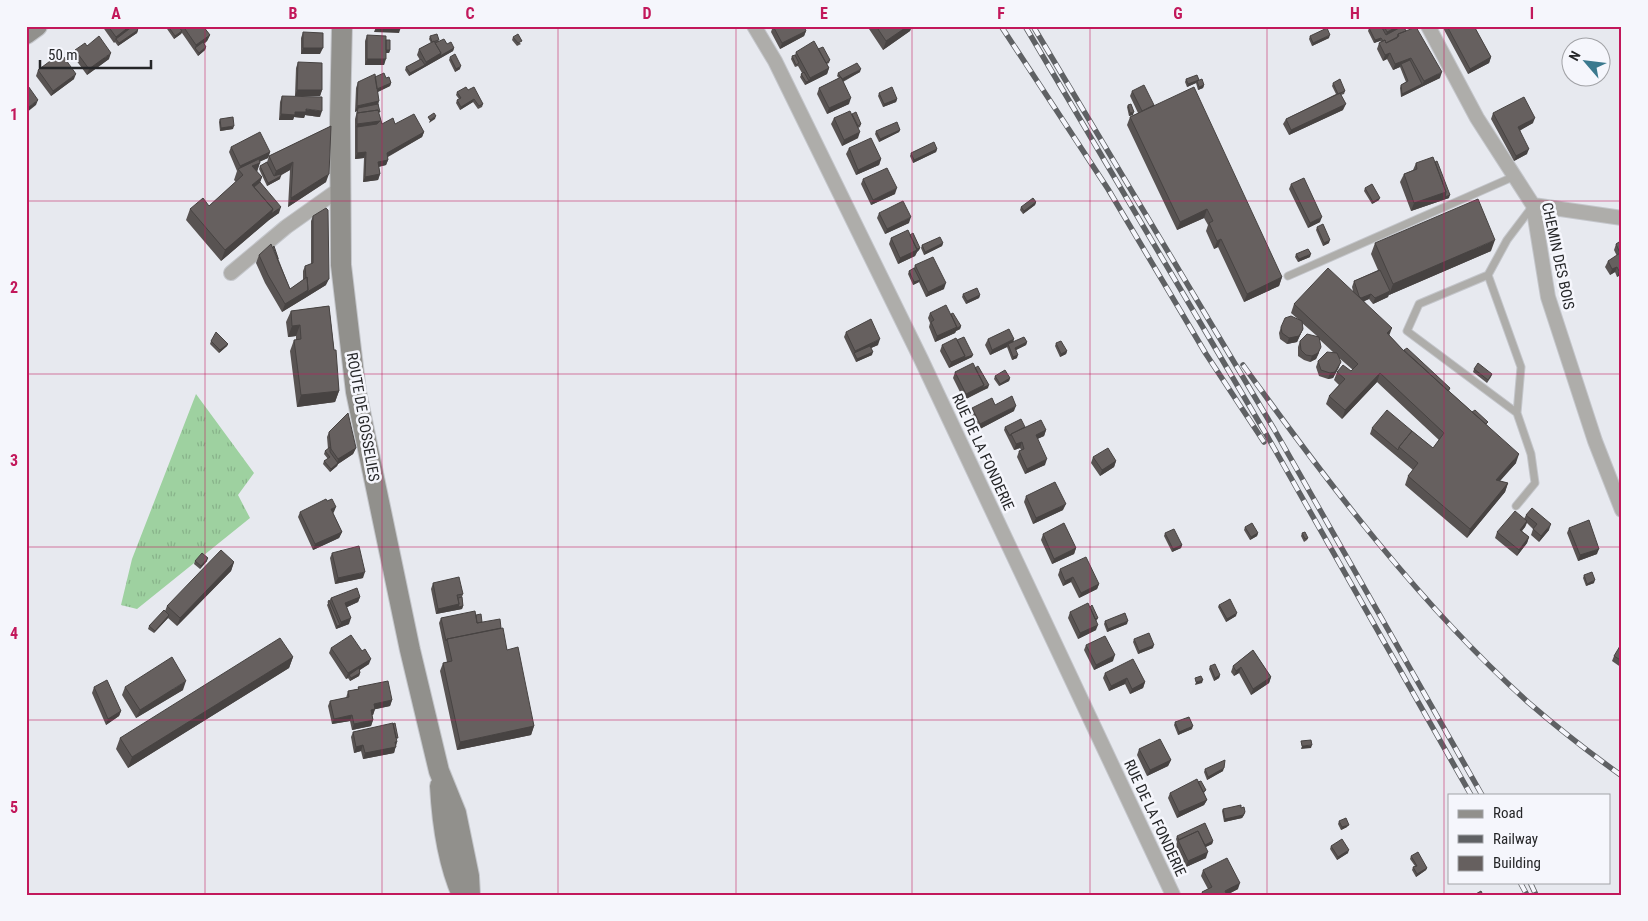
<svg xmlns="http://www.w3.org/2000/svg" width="1648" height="921" viewBox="0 0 1648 921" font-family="'Roboto Condensed',sans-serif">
  <defs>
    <pattern id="grass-tufts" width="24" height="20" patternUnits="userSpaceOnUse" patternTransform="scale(1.25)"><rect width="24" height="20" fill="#9ed1a0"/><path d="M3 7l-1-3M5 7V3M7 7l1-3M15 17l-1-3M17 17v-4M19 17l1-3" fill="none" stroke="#88b38a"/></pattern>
  </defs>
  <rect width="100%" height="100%" fill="#e7e9ef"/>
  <path fill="url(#grass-tufts)" d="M196,394l58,79 -16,22 12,23 -113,91 -16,-4 11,-46z"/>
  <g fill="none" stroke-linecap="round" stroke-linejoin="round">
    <defs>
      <path id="lane" d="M1488,275l-69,29 -12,27 110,82
        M1288,276l227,-100
        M1516,506l19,-23 -4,-29 -14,-41 4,-46 -33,-92 19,-35 25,-33"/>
      <path id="street" d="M754,26l21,35 146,298 252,536
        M1428,26l49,92 56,87 15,92 47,144 27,69
        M1533,205l89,13
        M231,273l55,-46 55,-39"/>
      <path id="secondary" d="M342,26l-2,94 1,145 15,127 54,258 29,121 17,42 13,63 1,19
        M26,34l11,-8
        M440,786c2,37 7,75 22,109"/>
    </defs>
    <use href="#lane" stroke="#c4c6cb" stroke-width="9"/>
    <use href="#street" stroke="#c4c6cb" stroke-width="16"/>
    <use href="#secondary" stroke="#c4c6cb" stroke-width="22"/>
    <use href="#lane" stroke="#aeadaa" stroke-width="7"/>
    <use href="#street" stroke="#aeadaa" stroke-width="14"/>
    <use href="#secondary" stroke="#91908c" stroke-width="20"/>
    <defs>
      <path id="rail" d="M1001,26l107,163 98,165 58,88
        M1025,26l241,408 205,361
        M1033,26l241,403 208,366
        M1243,365c84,117 179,242 286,338 30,26 61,50 93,73
        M1520,882l7,13
        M1530,882l6,13"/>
    </defs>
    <use href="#rail" stroke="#5f6164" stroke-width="5.5"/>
    <use href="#rail" stroke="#f5f6fc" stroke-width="4" stroke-dasharray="11" stroke-linecap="butt"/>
  </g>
  <path fill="#585352" d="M102,26h33l3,4 -1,3 -19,13 -3,-4 -1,1z
    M165,26h38l7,9 -3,6 -3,3 2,3 -1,3 -7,6 -16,-23 -8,6z
    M773,26l33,5 -2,5 -24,13 -9,-17z
    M867,26h45l-2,5 -27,19z
    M1370,26h33l37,52 -39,19 -1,-9 1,-3 5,-3 -6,-15 -7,3 -6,-11 -4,2 -6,-12 2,-6 2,-1 -1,-1 -6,2 -6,-12 1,-3 1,-1z
    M1442,26h32l17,31 -2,6 -21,11z
    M303,32l17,22h-19v-16z
    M367,35l19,5 4,10 -1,3h-3l-2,12h-19v-24z
    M430,36l8,5 9,3 7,4 -1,3 -44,25 -4,-6 1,-3 14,-7 -3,-5 2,-6 12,-6 -2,-4z
    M1310,36l19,2 -17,8 -3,-7z
    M513,37l8,7 -4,2 -5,-6z
    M818,49l12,11 -1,3 -2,1 2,4 -2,6 -22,11 -5,-8 2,-4 -4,-7 -3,1 -4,-8 1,-3 3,-1 1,-3z
    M75,50l34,9 -22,16 -14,-19z
    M450,57l10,12 -5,3 -6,-12z
    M298,62l24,28 -2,6h-25l1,-28z
    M38,70l36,9 -23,17 -15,-20z
    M860,72l-17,10 6,22 -22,10 -10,-20 2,-6 20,-10 -2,-2 1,-3z
    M375,77l11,1 5,5 -1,3 -12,6 1,23 3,9h13l29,8 -2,5 -34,20v3l-2,5 -7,2 1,7 -2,6 -15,2 1,-24 -9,1v-40l2,-8 -2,1 1,-24 2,-6z
    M1186,79l12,1 6,5 -1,3 -5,2 -2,-7 -9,4 -2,-5z
    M1333,83l12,8 -1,3 -3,1 2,15 -54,25 -6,-11 3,-5 50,-25 -4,-8z
    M468,90l15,14 -1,3 -4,2 -5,-7 -13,8 -4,-7 1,-3 2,-1 -3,-4 1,-3z
    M1132,91l22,14 128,172 -3,9 -35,16 -26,-55 -4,2 -8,-18 2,-6 -4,-7 -27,12 -50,-105 3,-8 8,-4 -8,-17z
    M879,93l18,6 -1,3 -13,5 -5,-11z
    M282,96l38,21 -15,-2 -1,3 -10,-1 -1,3h-14l1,-18z
    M1128,105l5,10 -4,1 -2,-9z
    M1493,113l40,10 -13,7 7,24 -13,7 -23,-42z
    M852,114l9,10 -1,3 -2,1v10l-16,8 -11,-22 3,-6z
    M220,119l13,10 -13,2 -1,-9z
    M331,126l-5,56 -38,25 2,-37 -10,6v3l-13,7 -8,-17 1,-3 7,-4 2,-6z
    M900,130l-1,2 -20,10 -4,-8 1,-3z
    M231,147l39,5 -2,6 -8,3 -3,11 5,5 -2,5 19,31 -10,7 -48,41 -35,-41 4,-11 19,-3 27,-24 -2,-2 3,-9 -8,-19z
    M849,148l32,11 -2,6 -23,10 -10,-21z
    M937,149l-1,3 -23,11 -3,-7 1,-3z
    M1416,163l33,35 -38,13 -11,-29 4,-8 9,-4z
    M863,179l32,15 -24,11 -10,-21z
    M1291,184l29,38 -12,6 -19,-39z
    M1365,188l14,12 -7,4 -8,-13z
    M1036,202l-1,3 -12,9 -3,-4 1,-3z
    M879,213l30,10 -24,11 -8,-16z
    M313,216l13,69 -44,27 -17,-29 -9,-20 3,-8 19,3 12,31 13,-9v-9l2,-5 6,-2v-43z
    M1317,227l12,16 -6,3 -7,-16z
    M910,235l10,13 -1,2 -2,2 -2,4 -17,8 -9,-20 2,-6z
    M1622,240v34l-5,3 -2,-5 -5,3 -5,-8 3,-6 9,-5 -3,-6 2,-6z
    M943,243l-1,3 -18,9 -3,-7 1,-3z
    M1375,243l116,8 -102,44v-1l-1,3 -15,7 -4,-5 -5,2 26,35 13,14 47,38 -1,3 38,34 29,38 -17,18 9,2 -3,9 -38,46 -62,-53 3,-9 5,-6 -43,-36 2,-6 40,3 21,17 6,-8 -62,-58 -35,37 -16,-15 3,-8 10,-11 -5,-5 3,-8 14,-1 2,-1 -15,-13 1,10 -6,11 -5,1 -9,-3 -3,-9 2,-6 16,-8 -15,-14v14l-3,6 -6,3 -6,-2 -6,-4v-9l2,-6 17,-5 -15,-13 1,6 -6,13 -10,2 -7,-5 -1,-6 2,-6 18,-7 -8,-7 3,-9 59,-13 -1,-4 2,-6 24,-11 -7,-16z
    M1296,254l14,3 -12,5 -3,-5z
    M915,265l29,24 -18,8 -7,-15 -6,3 -5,-11 1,-3 5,-3z
    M963,294l17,1 -1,3 -13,6 -4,-7z
    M329,306l10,85 -4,11 -38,5 -7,-56 4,-11h2v-4l-8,1 -2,-15 5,-11z
    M930,313l21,1 10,12 -1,3 -4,2 -1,2 -20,9 -6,-15 1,-4 -2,-5z
    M846,332l32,13 -7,3 1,7 -16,7 -12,-25z
    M988,339h26l-1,3h14l-1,3 -10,5 1,8 -5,2 -5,-13 -17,8 -5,-10z
    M957,340l15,17 -23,11 -9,-17 2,-6z
    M211,341l17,3 -1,2 -8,7 -9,-9z
    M1056,343l11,8 -1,3 -6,3 -5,-11z
    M975,368l13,20 -24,12 -11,-22 2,-6z
    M1474,369l18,5 -1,3 -4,6 -14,-11z
    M995,376l15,2 -1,3 -10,5 -5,-7z
    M995,405l19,6 -36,19 -8,-17 2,-5z
    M1005,427h20l21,3 -2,6 -7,3 8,26 -20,9 -8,-17 2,-6 2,-1 -1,-2 -6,2 -10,-20z
    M329,432l27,16 -3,6 -15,10 -1,2 -7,6 -7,-8 1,-3 4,-2 -4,-5 1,-3 3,-2 -1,-12z
    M1093,457l23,4 -2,6 -14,9 -9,-13z
    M1026,496l37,14 -30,14 -9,-22z
    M300,512h34l-1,1 9,19 -3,6 -26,12 -15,-33z
    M1526,515l23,15 -10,12 -8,-7 2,-6 -6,-6 -2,4 -3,4 7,6 -2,6 -10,13 -22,-18 2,-6 27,-13z
    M1245,527l13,6 -1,3 -7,4 -6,-10z
    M1569,528l28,26 -19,7 -11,-28z
    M1165,533l17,12 -1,3 -9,4 -8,-16z
    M1302,533l6,5 -1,2 -3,2 -3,-6z
    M1043,534l33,14 -2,6 -22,10 -11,-24z
    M332,553l31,25 -28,6 -5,-26z
    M195,561h12l-7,8 -6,-5z
    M234,562l-3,9 -54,55 -9,-8 -14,15 -6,-4 1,-3 16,-15 2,-5z
    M1060,569l39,15 -2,5 -18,9 -8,-16 -8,4 -5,-11z
    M1584,575l10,8 -8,3 -3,-8z
    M433,583l30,11 -1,3 1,9 -1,3 -26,5 -5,-25z
    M360,597l-2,5 -11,5 2,17 -13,5 -9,-24 4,-7z
    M1219,605l17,11 -10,6 -8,-15z
    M1090,607l8,11 -1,2 -1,1v9l-18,9 -10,-21 2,-6z
    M476,615l6,7 19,6 6,22 27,76 -3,9 -74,15 -17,-79 3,-8 4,-1 -8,-39 2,-5z
    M1105,621l22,3 -20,8 -3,-8z
    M1134,639l19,9 -15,6 -5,-12z
    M1086,645l27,16 -19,9 -10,-20z
    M1622,647v21l-10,-7 2,-5z
    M331,648l31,3 7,13 -9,6v3l-1,3 -9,5 -2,-3 -2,1 -17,-26z
    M1253,650l18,27 -2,6 -18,12 -12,-22 -5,3 -3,-4 2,-6z
    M293,657l-4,11 -161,100 -12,-19 4,-11z
    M1210,666l10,9 -1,3 -5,3 -5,-12z
    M1105,673l40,9 -2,6 -13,6 -5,-10 -16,7 -6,-13z
    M94,687l27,24 -2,5 -13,9 -14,-32z
    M125,687l58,3 -47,28 -14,-23z
    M358,687l34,13 -2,6 -15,3 -2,6h-1l1,5 -2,6 -19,4 -2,-9 -18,3 -4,-18 2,-5 16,-3 2,-7 10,-2z
    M1175,722l17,7 -14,6 -4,-10z
    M353,732l44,9 -3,12 -31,6 -2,-8 -7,2 -3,-16z
    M1139,749l32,11 -3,6 -21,10 -10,-21z
    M1205,769l18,2 -16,9 -3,-8z
    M1199,782l7,8 -2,3 3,7 -3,5 -27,13 -9,-20 2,-5z
    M1241,808l4,4 -1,3 -2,3 -18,4 -2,-11 1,-2z
    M1339,821l8,6 -6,3 -3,-6z
    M1177,836l36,5 -1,3 -7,3 1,11 -20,9 -10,-21 1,-4 -1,-3z
    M1331,846l17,7 -11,7 -7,-11z
    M1411,856l16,12 -1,2 -10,7 -4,-7 1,-3 2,-1 -5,-7z
    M1203,870l35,19 -11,6h-26l1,-3 6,-3 -7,-13z"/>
  <path fill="#474342" d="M130,26h4l-18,13 -2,4 2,-6z
    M232,26h10v1l-11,1z
    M908,26h4l-2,5 -27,19 3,-9z
    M1399,26h4l-18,12 2,-6z
    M376,27h25l-2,6 -25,-1z
    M138,30l-1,3 -19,13 1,-3z
    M182,31l-1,3 -7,5 1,-3z
    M806,31l-2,5 -24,13 2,-6z
    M210,35l-3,6 -11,8 -1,-1 1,-3z
    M1330,35l-1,3 -17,8 1,-3z
    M1381,38l-1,3 -6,2 1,-3z
    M206,47l-1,3 -7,6 1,-3z
    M303,48h20l-3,6h-19z
    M454,48l-1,3 -44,25 1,-3 15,-8 1,-3 15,-9z
    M385,50h5l-1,3h-5z
    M111,53l-2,6 -22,16 2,-6z
    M1390,53l-3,6 -4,2 2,-6z
    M1491,57l-2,6 -21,11 2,-5z
    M1411,58l-2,5 -8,1 -1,3 -7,3 2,-6z
    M367,59h19l-2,6h-19z
    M461,66l-1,3 -5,3 1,-3z
    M829,68l-2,6 -22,11 1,-3 3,-1 1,-3z
    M861,69l-1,3 -19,10 1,-3z
    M1442,72l-2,6 -19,9 3,-6z
    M76,74l-2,5 -23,17 2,-5z
    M1199,80l-2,1 -1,2 -9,4 1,-3z
    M391,83l-1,3 -15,7 1,-3z
    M1422,84l-1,3 -20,10 1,-3z
    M1204,85l-1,3 -5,2 1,-3z
    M297,90h25l-2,6h-25z
    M851,98l-2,6 -22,10 2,-6z
    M474,99l-1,3 -13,8 1,-3z
    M897,99l-1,3 -13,5 1,-3z
    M38,100l-2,5 -10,8v-4z
    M379,101l-2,6 -19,1 -1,3 -2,1 2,-6z
    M1346,104l-3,6 -54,25 2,-5z
    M306,109l16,2 -2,6 -15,-2 -1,3 -10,-1 -1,3h-14l2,-6z
    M1134,112l-1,3 -4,1 1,-3z
    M436,116l-1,3 -6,4 1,-3z
    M1535,118l-2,5 -17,10 2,-6z
    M380,121l-2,6h-22l-1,3 2,-6z
    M234,126l-1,3 -13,2 1,-3z
    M900,130l-1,2 -20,10 1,-3z
    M424,132l-2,5 -37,21 2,-5z
    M860,132l-2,6 -16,8 2,-6z
    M937,149l-1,3 -23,11 1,-3z
    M1529,149l-2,5 -13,7 2,-5z
    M270,152l-2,6 -28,13 -1,-1 1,-4z
    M366,152l-2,6 -9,1 2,-6z
    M881,159l-2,6 -23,10 2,-5z
    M388,160l-2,5 -10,2 2,-5z
    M293,162l-3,8 -17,9 3,-8z
    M260,163l-4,11 -4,-8z
    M329,174l-3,8 -38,25 3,-9z
    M380,174l-2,6 -15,2 2,-5z
    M281,176l-1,3 -13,7 1,-3z
    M262,177l-4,11 -6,5v-8z
    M897,188l-2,6 -24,11 2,-5z
    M1446,192l4,3 -1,3 -38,13 3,-8z
    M1380,198l-1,2 -7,4 1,-2z
    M1036,202l-1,3 -12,9 1,-3z
    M281,207l-2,6 -10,7 2,-6z
    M273,209l-4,11 -48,41 4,-11z
    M1207,209l-3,9 -27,12 3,-8z
    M911,217l-2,6 -24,11 2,-5z
    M1322,217l-2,5 -12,6 2,-5z
    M1221,239l-3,8 -4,2 3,-8z
    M1330,240l-1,3 -6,3 1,-3z
    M1495,240l-4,11 -102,44 4,-11z
    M943,243l-1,3 -18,9 1,-3z
    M920,248l-1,2 -2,2 -2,4 -17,8 2,-6z
    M1311,254l-1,3 -12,5 1,-3z
    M1617,267l-2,5 -5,3 2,-6z
    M1622,270v4l-5,3 2,-6z
    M1282,277l-3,9 -35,16 3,-8z
    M329,279l-3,6 -21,13 2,-6z
    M920,280l-1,2 -6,3 1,-3z
    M946,283l-2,6 -18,8 2,-5z
    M308,290l-3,8 -23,14 3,-8z
    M1390,291l-2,6 -15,7 2,-6z
    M1371,294l-2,5 -11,5 2,-6z
    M980,295l-1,3 -13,6 1,-3z
    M300,325l-4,11 -8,1 4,-11z
    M961,326l-1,3 -4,2 -1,2 -20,9 2,-6z
    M1392,328l-3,8 -2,-3z
    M1303,329l-6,13 -10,2 2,-6z
    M880,339l-2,6 -23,10 -1,-2 1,-2z
    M1014,339l-2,6 -4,-1 -1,3 -17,8 2,-5z
    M1027,342l-1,3 -12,6 1,-3z
    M228,344l-1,2 -8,7 1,-3z
    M1321,347l-5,12 -6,3 2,-6z
    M1067,351l-1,3 -6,3 1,-3z
    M873,352l-1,3 -16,7 1,-3z
    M973,355l-1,2 -23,11 2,-6 14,-6z
    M1018,355l-1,3 -5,2 1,-3z
    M1341,362l-2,5 -6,11 -5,1 2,-6z
    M1380,373l-3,9 -35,37 3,-9z
    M1010,378l-1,3 -10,5 1,-2z
    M984,385l-3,6 -17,9 2,-6z
    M989,385l-1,3 -7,3 1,-3z
    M339,391l-4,11 -38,5 4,-12z
    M1016,406l-2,5 -36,19 2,-6z
    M1046,430l-2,6 -11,5 3,-6z
    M1022,442l-2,6 -6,2 2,-6z
    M356,448l-3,6 -15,10 -1,2 -7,6 1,-3 6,-5 1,-5z
    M1519,454l-3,9 -23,26 3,-9z
    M1047,459l-2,6 -20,9 2,-5z
    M1116,461l-2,6 -14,9 2,-6z
    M1508,483l-3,9 -38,46 3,-9z
    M1066,504l-3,6 -30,14 3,-6z
    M336,507l-2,5 -5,3 2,-6z
    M1527,521l-2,6 -7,8 2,-5z
    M1551,524l-2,6 -10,12 2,-6z
    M342,532l-3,6 -26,12 2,-6z
    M1258,533l-1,3 -7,4 1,-3z
    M1529,537l-2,6 -10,13 2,-6z
    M1182,545l-1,3 -9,4 1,-3z
    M1076,548l-2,6 -22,10 2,-5z
    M1599,549l-2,5 -19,7 2,-6z
    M208,558l-1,3 -7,8 1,-3z
    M234,562l-3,9 -54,55 3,-8z
    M365,572l-2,6 -28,6 3,-6z
    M1073,577l-2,5 -8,4 2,-5z
    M1595,580l-1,3 -8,3 1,-2z
    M1099,584l-2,5 -18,9 2,-5z
    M360,597l-2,5 -15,7 2,-6z
    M459,604l4,2 -1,3 -26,5 2,-5z
    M1237,613l-1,3 -10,6 1,-3z
    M169,615l-1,3 -14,15 1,-2z
    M351,618l-2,6 -13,5 1,-3 3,-1 1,-3z
    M1128,621l-1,3 -20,8 1,-3z
    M1098,625l-2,5 -18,9 2,-6z
    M1154,645l-1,3 -15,6 1,-3z
    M1115,655l-2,6 -19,9 2,-5z
    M293,657l-4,11 -161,100 4,-11z
    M371,659l-2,5 -19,12 -1,-1 -1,3 -2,1 2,-6z
    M1241,667l-2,6 -5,3 2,-5z
    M360,673l-1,3 -9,5 1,-3z
    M1220,675l-1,3 -5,3 1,-3z
    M1271,677l-2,6 -18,12 2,-6z
    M1127,678l-2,6 -16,7 2,-5z
    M1203,680l-1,3 -7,2 1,-3z
    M186,681l-3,9 -47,28 4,-8z
    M1145,682l-2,6 -13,6 2,-5z
    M392,700l-2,6 -18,4 2,-6z
    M375,709l-2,6 -4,1 2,-6z
    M121,711l-2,5 -13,9 2,-6z
    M352,715l-2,6 -18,3 2,-5z
    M373,720l-2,6 -19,4 2,-6z
    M534,726l-3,9 -74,15 3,-8z
    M1193,726l-1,3 -14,6 1,-3z
    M397,742l-3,11 -31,6 2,-6z
    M363,745l-2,6 -7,2 2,-6z
    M1312,745l-1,3 -10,1 1,-3z
    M1171,760l-3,6 -21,10 3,-6z
    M1224,768l-1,3 -16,9 1,-3z
    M1207,800l-3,5 -27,13 2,-6z
    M1245,812l-1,3 -2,3 -18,4 1,-3z
    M1349,825l-2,2 -6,3 1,-3z
    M1213,841l-1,3 -10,5 1,-3z
    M1349,850l-1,3 -11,7 1,-3z
    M1208,852l-2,6 -20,9 2,-6z
    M1427,868l-1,2 -10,7 1,-3z
    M1240,883l-2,6 -12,6 -1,-4z"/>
  <path fill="#66605f" stroke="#474342" d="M108,26h22l-14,11z
    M133,26h2l3,4 -19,13 -3,-4z
    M168,26h10l4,5 -7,5z
    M183,26h20l7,9 -14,10z
    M376,26h25v1h-25z
    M773,26h31l2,5 -24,12z
    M876,26h32l-22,15z
    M1372,26h9l5,9 17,-9 3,5 -8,3 -1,4 -11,5 -1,-3 -2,1 -2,-3 -6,2 -6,-12z
    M1384,26h15l-12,6z
    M1447,26h27l17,31 -21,12z
    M1416,27l26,45 -18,9 -13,-23 -16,6 -5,-11 -5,2 -6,-12 6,-3 1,3 13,-7 -1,-2z
    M1327,28l3,7 -17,8 -3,-7z
    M303,32l20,1v15h-20z
    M437,34l2,6 -7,2 -2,-6z
    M518,34l4,7 -4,2 -5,-6z
    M367,35l19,1v23h-19z
    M99,36l12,17 -22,16 -14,-19 10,-7 2,3z
    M444,39l3,5 4,-2 3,6 -14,8 1,-3 -6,-10z
    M386,40h4v10h-4z
    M434,41l7,12 -15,9 -7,-13z
    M814,41l15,27 -19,10 -14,-26z
    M203,42l3,5 -7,6 -4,-5z
    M823,47l7,13 -4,3 -8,-14z
    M61,53l15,21 -23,17 -15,-21z
    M455,54l6,12 -5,3 -6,-12z
    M795,55l4,8 -3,2 -4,-9z
    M421,59l4,6 -15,8 -4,-6z
    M1410,60l12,24 -20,10 -1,-9 7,-4 -7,-17z
    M298,62l24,1v27h-25z
    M857,63l4,6 -19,10 -4,-6z
    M804,72l5,9 -3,1 -5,-8z
    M384,73l2,5 3,-1 2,6 -14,6 -2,-12z
    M375,74l4,27 -22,5 1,-24z
    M1197,75l2,5 -11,4 -2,-5z
    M841,77l10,21 -22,10 -10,-20z
    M1202,79l2,6 -5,2 -2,-6z
    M1340,79l5,12 -7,3 -5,-11z
    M26,83l12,17 -12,9z
    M1144,85l10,20 -12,6 -10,-20z
    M466,87l2,3 6,-3 9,17 -4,2 -5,-7 -13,8 -4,-7 4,-2 -4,-6z
    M892,87l5,12 -13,5 -5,-11z
    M1194,87l88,190 -35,17 -26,-55 -4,2 -8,-18 4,-2 -6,-12 -27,13 -50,-105z
    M1340,93l6,11 -55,26 -5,-11z
    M282,96l40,1v14l-16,-2v3h-11v3l-14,-1z
    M1524,97l11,21 -17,9 11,22 -13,7 -23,-43z
    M378,104l2,8h-1l-1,-2 -21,3 1,-5z
    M1131,104l3,8 -4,1 -2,-8z
    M378,110l4,14 11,-6 2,6 19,-10 10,18 -37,21 1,7 -10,2 2,12 -15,3 1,-25 -9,1v-26l20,-3 3,-3 -23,3v-11z
    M850,111l10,21 -16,8 -10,-22z
    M856,112l5,12 -3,2 -6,-12z
    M434,113l2,3 -6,4 -2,-3z
    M233,117l1,9 -13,2 -1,-9z
    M897,122l3,8 -20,9 -4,-8z
    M331,126l-2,48 -38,24 2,-36 -17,9 -7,-15z
    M260,132l10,20 -30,14 -9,-19z
    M871,138l10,21 -23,11 -9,-22z
    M934,142l3,7 -23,11 -3,-7z
    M1433,157l13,35 -32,11 -10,-29 13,-5 -1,-6z
    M259,159l1,4 -8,3 10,11 -10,8 21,24 -48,41 -35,-41 13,-11 6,8 34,-31 -5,-6z
    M1437,161l13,34 -5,2 1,-5 -11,-30z
    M267,162l7,14 6,-2 1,2 -13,7 -8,-17z
    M887,168l10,20 -24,12 -10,-21z
    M1304,178l18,39 -12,6 -19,-39z
    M260,182l21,25 -10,7 2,-5 -19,-22z
    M1372,184l8,14 -7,4 -8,-14z
    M1033,198l3,4 -12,9 -3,-4z
    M1478,199l17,41 -102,44 -18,-41z
    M903,201l8,16 -24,12 -8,-16z
    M326,208l2,2 1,69 -22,13 1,-2 -1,-13 -1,1 -1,-12 8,-3v-47z
    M1323,224l7,16 -6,3 -7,-16z
    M908,230l9,20 -17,8 -9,-20z
    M913,233l7,15 -3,1 -7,-14z
    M940,237l3,6 -18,9 -3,-7z
    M1622,240v30l-3,1 -2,-4 -5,2 -4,-8 12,-8 -4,-9z
    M271,244l19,45 17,-12 1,13 -23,14 -17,-29 -9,-20z
    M274,246l4,12v1l-5,-12z
    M1308,249l3,5 -12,5 -3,-5z
    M933,257l13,26 -18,9 -13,-27z
    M914,268l6,12 -6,2 -5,-11z
    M1328,268l64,60 -5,5 16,17 116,104 -23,26 12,3 -38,46 -62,-53 10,-13 -19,-16 13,-16 21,17 11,-15 -64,-60 -35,37 -16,-14 16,-17 -8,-7 6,-7 8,6 7,-7 -64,-60z
    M1380,270l10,21 -15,7 -4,-4 -10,4 -2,-2 -5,-15z
    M977,288l3,7 -13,6 -4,-7z
    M946,305l11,22 -20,9 -6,-14 3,-2 -4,-7z
    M329,306l5,44h2l3,41 -38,4 -7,-55 7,-1 -1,-14 -8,1 -1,-15z
    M953,313l8,13 -4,2 -6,-14z
    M1291,316l11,5 1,8 -4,7 -10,2 -7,-5 -1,-6 4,-9z
    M871,319l9,20 -25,12 -9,-19z
    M1009,329l5,10 -22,11 -4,-11z
    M216,332l12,12 -8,6 -9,-9z
    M1307,334l12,3 2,10 -3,6 -6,3 -6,-1 -5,-5 -1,-9z
    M964,337l9,18 -9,3 1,-2 -8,-16z
    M1024,337l3,5 -12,6 3,7 -5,2 -5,-13z
    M956,338l9,18 -14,6 -9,-17z
    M1061,341l6,10 -6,3 -5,-11z
    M870,346l3,6 -16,7 -3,-6z
    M1407,348l43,40 -2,3 -44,-41z
    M1327,352l10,1 4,9 -6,10 -5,1 -9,-3 -3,-9z
    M973,363l11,22 -18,9 -11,-22z
    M1478,363l14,11 -4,6 -14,-11z
    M978,366l11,19 -7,3 2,-3 -9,-17z
    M1005,370l5,8 -10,6 -5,-8z
    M1012,396l4,10 -36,18 -8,-16 20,-10 3,7z
    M1387,410l25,21 -13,16 -1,3 -26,-22z
    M1475,410l13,12 -2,2 -14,-12z
    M348,413l8,35 -18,11 -7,-10 -2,-17z
    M1021,419l4,8 -14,7 -1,2 -5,-9z
    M1041,420l5,10 -10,5 11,24 -20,10 -8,-18 5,-2 -2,-7 -6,2 -5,-10z
    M330,447v5l8,11 -7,6 -7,-8 6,-4 -5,-6z
    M1108,448l8,13 -14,9 -9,-13z
    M1055,482l11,22 -30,14 -10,-22z
    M326,499l1,2 5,-2 4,8 -5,2 11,23 -27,12 -15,-32z
    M1532,508l19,16 -10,12 -8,-7 4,-5 -11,-9z
    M1515,511l12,10 -7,9 9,7 -10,13 -22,-18z
    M1589,520l10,29 -19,6 -11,-27z
    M1064,523l12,25 -22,11 -11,-25z
    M1252,523l6,10 -7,4 -6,-10z
    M1174,529l8,16 -9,4 -8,-16z
    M1305,532l3,6 -3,1 -3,-6z
    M359,546l6,26 -27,6 -6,-25z
    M221,550l13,12 -54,56 -13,-12z
    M202,553l6,5 -7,8 -6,-5z
    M1086,557l13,27 -18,9 -8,-16 -8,4 -5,-12z
    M1592,572l3,8 -8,4 -3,-9z
    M459,577l4,17 -6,1 2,9 -21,5 -5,-26z
    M357,588l3,9 -15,6 6,15 -10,4 -10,-24z
    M462,597l1,9 -5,1 1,-3 -1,-6z
    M1230,599l7,14 -10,6 -8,-14z
    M329,600l11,25 -3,1 -9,-24z
    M1088,603l10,22 -18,8 -10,-21z
    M1092,605l6,13 -3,1 -5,-12z
    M164,610l5,5 -14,16 -6,-5z
    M475,611l2,12 23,-4 1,9 -54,11 -1,2 -5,-23z
    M1125,613l3,8 -20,8 -3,-8z
    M481,614l1,8 -5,1 -1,-8z
    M503,628l4,22 11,-3 16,79 -74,16 -17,-79 9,-2 -5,-22z
    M1149,633l5,12 -15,6 -5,-12z
    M351,635l11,16 3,-2 6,10 -23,14 -17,-25z
    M1105,636l10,19 -19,10 -10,-20z
    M280,638l13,19 -161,100 -12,-19z
    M1620,646l2,1v14l-8,-5z
    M1253,650l18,27 -18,12 -12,-22 -5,4 -3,-5z
    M172,657l14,24 -46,29 -15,-23z
    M1133,659l12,23 -13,7 -5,-11 -16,8 -6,-13z
    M1215,664l5,11 -5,3 -5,-12z
    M359,668l1,5 -9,5 -2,-3z
    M1201,676l2,4 -7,2 -1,-4z
    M107,680l14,31 -13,8 -14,-32z
    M388,681l4,19 -18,4 1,5 -4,1 2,10 -19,4 -2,-9 -18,4 -4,-18 19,-4 -1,-6 11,-2 -1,-2z
    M1189,717l4,9 -14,6 -4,-10z
    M393,723l4,19h-2l1,5 -31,6 -2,-8 -7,2 -3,-15z
    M395,723l3,15h-2l-3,-14z
    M1160,739l11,21 -21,10 -11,-21z
    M1311,740l1,5 -10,1 -1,-5z
    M1225,760l-1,8 -16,9 -3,-8z
    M1197,779l10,21 -28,12 -9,-19z
    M1201,781l5,9 -3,2 -5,-10z
    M1241,805v3l3,-1 1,5 -2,3 -18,4 -2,-10z
    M1346,818l3,7 -7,2 -3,-6z
    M1205,823l8,18 -8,4 -7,-14 -19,9 -2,-4z
    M1198,831l10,21 -20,9 -10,-21z
    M1342,839l7,11 -11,7 -7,-11z
    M1418,852l9,16 -10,6 -4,-7 4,-1 -6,-10z
    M1227,858l13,25 -15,8 2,4h-23l-2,-3 10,-5 -9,-17z
    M1481,891l2,4h-9z"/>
  <path fill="none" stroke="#c2185b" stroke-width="1" stroke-opacity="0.55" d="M205,26v869M382,26v869M558,26v869M736,26v869M912,26v869M1090,26v869M1267,26v869M1444,26v869M26,201h1596M26,374h1596M26,547h1596M26,720h1596"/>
  <g text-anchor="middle" stroke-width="5" stroke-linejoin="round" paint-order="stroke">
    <g font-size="15" fill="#252628" stroke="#f5f6fc">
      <text transform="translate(1558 256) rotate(78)" y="5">CHEMIN DES BOIS</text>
      <text transform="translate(363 417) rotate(80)" y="5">ROUTE DE GOSSELIES</text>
      <text transform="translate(983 452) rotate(65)" y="5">RUE DE LA FONDERIE</text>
      <text transform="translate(1155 818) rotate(65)" y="5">RUE DE LA FONDERIE</text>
    </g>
  </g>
  <rect width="1648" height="921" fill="none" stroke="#f5f6fc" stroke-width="55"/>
  <rect x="1448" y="794" width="162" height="90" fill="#f5f6fc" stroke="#a2a3a7"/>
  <rect x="1458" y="810" width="25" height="8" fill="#91908c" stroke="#a2a3a7"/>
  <text x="1493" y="818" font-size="15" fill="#252628">Road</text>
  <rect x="1458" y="835" width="25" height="8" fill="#5f6164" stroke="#a2a3a7"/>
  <text x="1493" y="844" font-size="15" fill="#252628">Railway</text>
  <rect x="1458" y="856" width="25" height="15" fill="#66605f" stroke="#a2a3a7"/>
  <text x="1493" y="868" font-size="15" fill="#252628">Building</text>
  <g transform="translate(1586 62) rotate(298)"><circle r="24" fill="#f5f6fc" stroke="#a2a3a7"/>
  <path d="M0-4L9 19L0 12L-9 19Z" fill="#3b798e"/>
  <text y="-8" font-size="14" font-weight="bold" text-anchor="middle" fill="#252628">N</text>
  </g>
  <path d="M40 60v8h111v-8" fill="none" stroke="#252628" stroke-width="2.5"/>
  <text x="48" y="60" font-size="15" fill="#252628" stroke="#f5f6fc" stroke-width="4" paint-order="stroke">50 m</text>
  <rect x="28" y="28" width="1592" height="866" fill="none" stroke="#c2185b" stroke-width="2"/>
  <g font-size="16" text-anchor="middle" font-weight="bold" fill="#c2185b">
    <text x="116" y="19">A</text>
    <text x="293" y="19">B</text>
    <text x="470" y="19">C</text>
    <text x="647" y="19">D</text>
    <text x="824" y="19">E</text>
    <text x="1001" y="19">F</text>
    <text x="1178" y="19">G</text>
    <text x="1355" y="19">H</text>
    <text x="1532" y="19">I</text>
    <text x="14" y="120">1</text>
    <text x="14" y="293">2</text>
    <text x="14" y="466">3</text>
    <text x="14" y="639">4</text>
    <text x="14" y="813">5</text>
  </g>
</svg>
